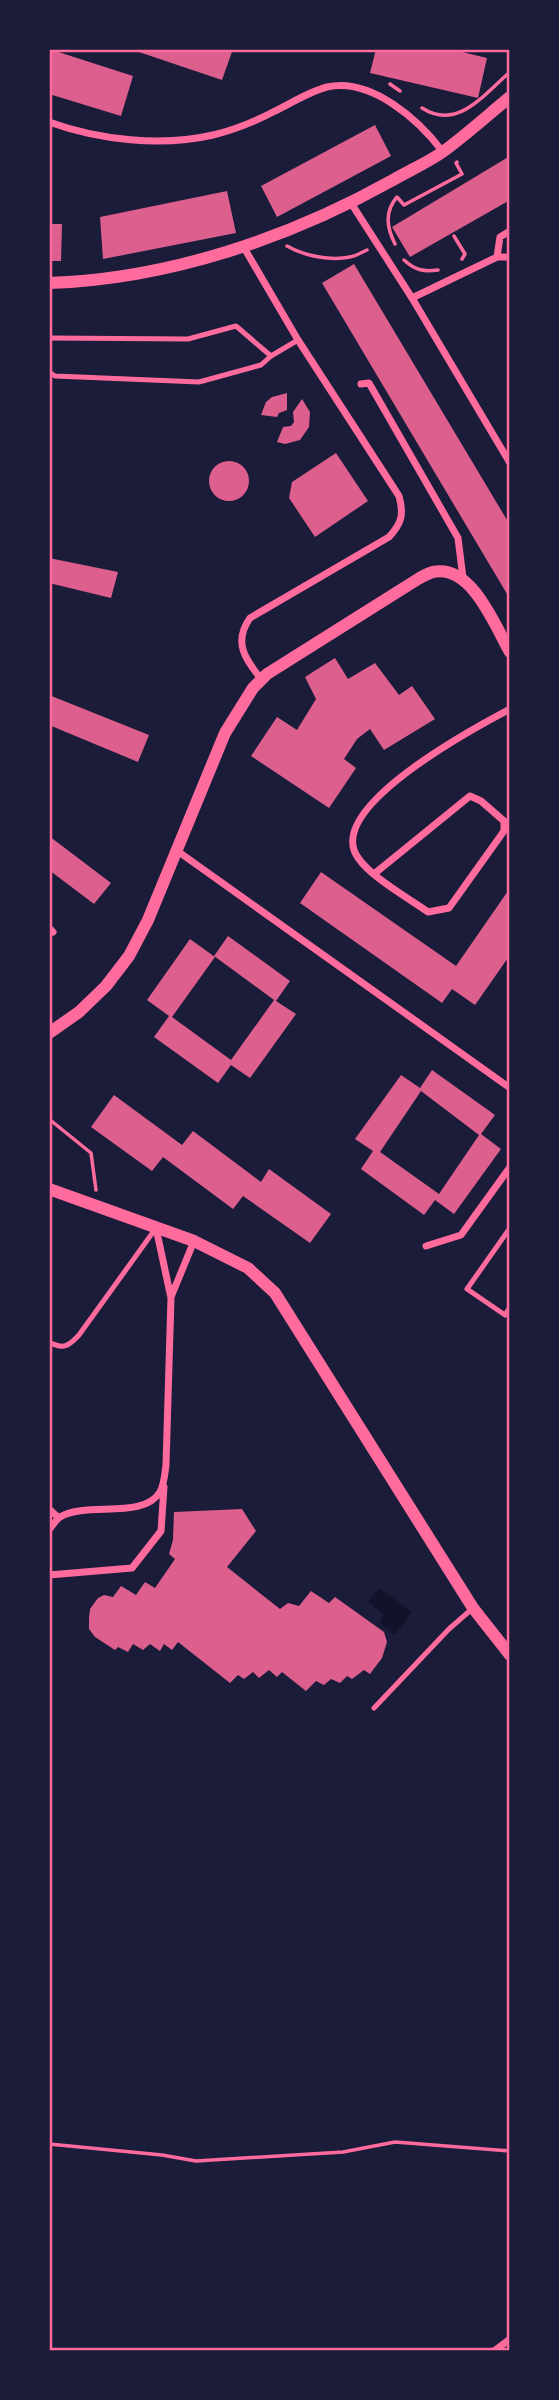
<svg xmlns="http://www.w3.org/2000/svg" width="559" height="2400" viewBox="0 0 559 2400" font-family="Ubuntu,sans-serif">
  <rect width="100%" height="100%" fill="#1b1b3a"/>
  <path fill="#12122b" d="M379,1588l33,24 -17,23 -16,-13 5,-7 -16,-13z"/>
  <path fill="#dd5f8e" fill-rule="evenodd" d="M49,49l84,27 -12,40 -72,-22z
    M130,49h103l-11,31z
    M376,49h74l37,9 -9,40 -108,-25z
    M375,125l16,31 -114,61 -16,-31z
    M510,156v44l-100,57 -18,-30z
    M227,191l9,42 -133,26 -3,-42z
    M49,224h13l-1,37h-12z
    M354,264l156,261v74l-188,-316z
    M287,393v17l-8,3 -2,4 -16,-2 5,-13 6,-5z
    M302,399l8,13 -1,15 -9,13 -15,4 -8,-2 6,-15 8,-1 3,-4 -1,-10z
    M336,453l32,48 -53,36 -26,-39 3,-16z
    M209 481a20 20 0 1 1 40 0a20 20 0 1 1-40 0Z
    M49,558l69,14 -7,26 -62,-15z
    M335,658l13,21 27,-16 24,32 13,-9 23,33 -51,31 -14,-21 -13,10 -13,20 12,9 -27,40 -78,-52 26,-39 20,13 19,-31 -11,-22z
    M49,695l100,40 -11,27 -89,-37z
    M49,836l62,47 -17,21 -45,-34z
    M321,872l135,94 54,-78v67l-35,50 -23,-16 -10,14 -142,-100z
    M228,936l62,45 -14,20 20,13 -46,64 -19,-13 -13,18 -64,-46 15,-21 -22,-16 43,-61 25,18 -43,60 59,43 43,-60 -60,-44z
    M432,1070l63,45 -14,19 20,15 -47,65 -19,-14 -11,15 -63,-46 12,-18 -18,-12 46,-64 19,13zM421,1091l58,44 -40,59 -59,-42z
    M114,1095l68,50 11,-14 68,51 8,-13 62,45 -21,29 -67,-47 -10,13 -70,-52 -11,14 -61,-44z
    M242,1509l14,22 -29,36 53,42 8,-6 11,3 12,-15 18,12 6,-6 49,35 3,10 -5,16 -12,16 -6,-4 -12,9 -5,-3 -7,7 -9,-4 -7,6 -8,-4 -10,10 -24,-19 -5,5 -8,-7 -10,8 -6,-6 -9,7 -6,-4 -8,8 -52,-41 -6,8 -8,-6 -4,7 -10,-7 -7,6 -10,-6 -5,8 -10,-5 -3,3 -20,-13 -6,-8v-11l1,-9 8,-11 6,-3 9,2 8,-11 15,9 9,-13 10,6 20,-29 -6,-5 4,-14 1,-28z"/>
  <g fill="none" stroke-linecap="round" stroke-linejoin="round">
    <path stroke="#ff6b9d" stroke-width="3.5" d="M390,84l10,7
      M422,108c36,23 62,-14 88,-36
      M454,236l11,18 -3,5
      M395,244c-8,-16 -11,-32 2,-47l7,8 58,-31 -6,-11 1,-1
      M287,246c17,10 44,15 63,11 6,-1 12,-5 17,-7
      M404,260c11,10 19,12 34,10
      M49,1119l42,34 5,37
      M49,2144l113,11 34,6 147,-9 52,-10 115,9"/>
    <path stroke="#ff6b9d" stroke-width="5" d="M49,338l139,1 48,-13 35,30
      M49,372l6,4 144,6 62,-17 10,-9 27,-16
      M510,1228l-43,61 38,26 5,-8
      M49,1342c14,8 20,4 30,-7l77,-107
      M374,1708l75,-79 24,-21"/>
    <path stroke="#ff6b9d" stroke-width="7" d="M49,122c50,18 112,25 164,13 21,-5 41,-13 60,-23 17,-8 35,-20 54,-25 44,-10 92,33 116,65
      M351,203l61,95 98,165
      M243,246l55,94 101,156c5,18 3,27 -10,41l-139,81c-17,24 -5,41 11,61
      M497,257l3,-20 10,-6
      M412,298l85,-41h13
      M361,384l8,-1 89,155 5,40
      M176,850l334,238
      M374,874l96,-78 11,5 23,20v10l-55,77 -21,4c-19,-14 -66,-39 -74,-62 -16,-49 120,-122 156,-141
      M49,928l4,4
      M426,1246l35,-11 49,-68
      M171,1297l23,-56
      M49,1509l10,9
      M49,1530c3,-4 7,-10 11,-13 27,-16 83,3 100,-25 4,-7 5,-19 6,-27l5,-167 -15,-70
      M49,1575l83,-7 29,-37 3,-44
      M494,2351l16,-12"/>
    <path stroke="#ff6b9d" stroke-width="12" d="M49,283c120,-4 240,-45 344,-103 17,-10 36,-18 51,-29 23,-17 44,-36 66,-54
      M49,1033l30,-21 27,-26 23,-30 19,-36 77,-187 28,-45 14,-14 151,-95c4,-2 10,-6 15,-7 39,-8 62,54 77,80
      M49,1189l145,52 54,27 27,25 198,315 37,47"/>
  </g>
  <rect width="559" height="2400" fill="none" stroke="#1b1b3a" stroke-width="102"/>
  <rect x="51" y="51" width="457" height="2298" fill="none" stroke="#ff6b9d" stroke-width="2.5"/>
</svg>
